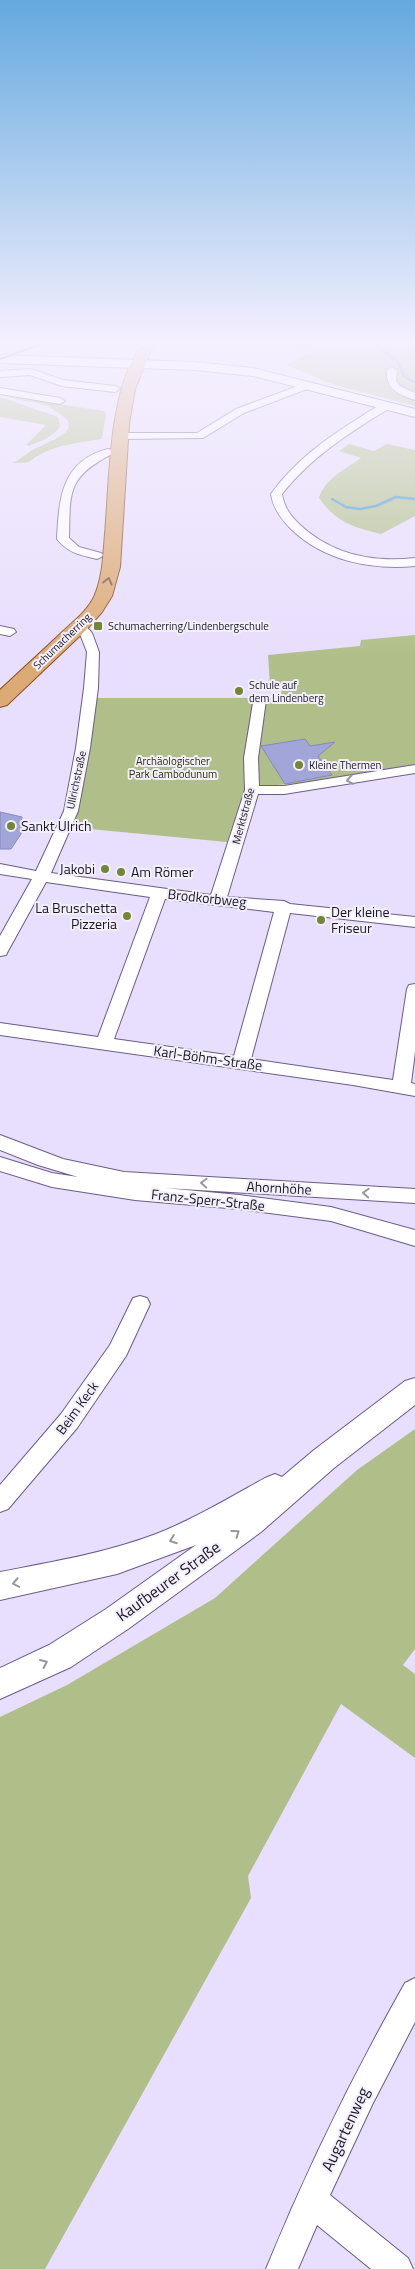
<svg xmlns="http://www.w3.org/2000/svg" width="415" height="2269" viewBox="0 0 415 2269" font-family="'Titillium Web',sans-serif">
  <rect width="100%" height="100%" fill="#e8defd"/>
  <path fill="#b0bf89" d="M292,340h123v66l-86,-23 -43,-18 23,-13z
    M0,397l58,20 2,9c-6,11 -20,15 -31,20l-3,-1 20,-20 -46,-8z
    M11,397l93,14 2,3 -4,25c-19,3 -39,5 -57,13 -17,8 -10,11 -32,11 8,-4 15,-11 23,-15 12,-6 52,-19 22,-35 -4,-2 -8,-7 -13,-8 -11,-4 -23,-3 -34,-8z
    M349,444l25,7 13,-7 28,6v66l-34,18c-28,-7 -44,-11 -62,-36 5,-19 27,-29 42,-40l-22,-7z
    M415,635v129c-56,11 -112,21 -169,23l-19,55 -158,-15 25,-129h187l1,-12 -12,-1 -2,-30 92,-9 1,-6z
    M415,1429v220l-12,16 12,9v84l-74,-54 -93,172 3,22 -206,371h-45v-552l67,-32 148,-87 142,-128z"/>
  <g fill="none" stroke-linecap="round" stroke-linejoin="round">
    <path stroke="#3f98d2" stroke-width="2.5" d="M371,340l27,22 6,14 11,7
      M332,499l14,8 14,2 16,-3 20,-9 19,2"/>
  </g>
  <path fill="#a1a5d7" stroke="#8689ba" d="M305,739l5,7 25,-4 -17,14 14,19 -47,9 -24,-38z
    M0,812l22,5 -1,17 -10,15h-11z"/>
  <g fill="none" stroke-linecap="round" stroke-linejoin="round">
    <defs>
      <path id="minor" d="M115,340h27l12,4 -5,3z
        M392,367l5,3 -1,11 4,5 15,7v7c-17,-5 -30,-12 -28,-30z
        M31,369l32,11 52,6 5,3 -5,3 -53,-6 -32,-11 -30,2v-6z
        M309,382l5,3 -2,2 -68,26 -41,25 -81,1 -5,-3 5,-3h75l39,-24z
        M0,388l60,10 5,3 -5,3 -60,-10z
        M386,403l5,3 -1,2c-41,25 -79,49 -108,86 2,13 8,21 17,30 32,30 73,39 116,34v8c-44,4 -90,-5 -123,-36 -10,-10 -19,-21 -21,-36 23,-32 54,-55 88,-76 8,-5 17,-12 27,-15z
        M108,449l4,1v4c-45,23 -42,38 -43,84l10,9 22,6 2,2 -2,2 -4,2c-17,-4 -29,-6 -40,-20 2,-40 4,-78 51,-90z
        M79,622l4,1 9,10 7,19 -1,36 -8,60 -12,63 -27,62 160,22 34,-105 -1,-32 10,-61h10l2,3 -8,58 1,28h25l131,-21v8l-131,21h-26l-31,103 57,4 6,3 125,13v10l-125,-14 -39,146 142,21 14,-91 2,-4 6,-1v68l-4,31 4,1v12l-62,-11 -353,-50v-12l98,14 52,-140 -104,-15 -38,69 -2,4 -6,1v-20l32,-57 -32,-5v-10l36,7 28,-60 12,-63 8,-60 3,-36 -7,-18 -7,-8zM165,899l109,13 -40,144 -120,-17z
        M0,626l14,3 2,3 -6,4 -10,-2z
        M0,1135l63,24 61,13 291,17v14l-250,-15 74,7 92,12 84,23v16l-84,-25 -92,-12 -104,-9 -83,-13 -52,-16v-14l52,16 26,4 -40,-12 -38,-15z
        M140,1296l7,2 3,6 -24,52 -49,72 -69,81 -8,3v-27l61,-71 49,-69 23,-47z
        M415,1978v44l-43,83 -42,90 78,63 5,11h-42l-54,-44 -19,44h-32c40,-98 87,-194 139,-286z"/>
      <path id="tertiary" d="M0,355l195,7 58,6 162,41v8l-162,-41 -58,-6 -195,-7z
        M415,1378v27l-81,63 -73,64 -133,97 -57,38 -71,32v-31l49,-23 57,-36 90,-64 -79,29 -117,26v-28c52,-10 106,-19 156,-38 38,-15 73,-36 109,-56l10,-4 7,3 32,-27 91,-69z"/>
      <path id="primary" d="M146,340h14l-10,12 -15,37 -6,35 -9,143 -8,29 -10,16 -16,18 -79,75 -7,2v-17c19,-18 39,-36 58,-54 12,-12 29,-24 36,-39 9,-20 9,-42 11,-63 5,-56 3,-152 41,-194z"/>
    </defs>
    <use href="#minor" stroke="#6c5b88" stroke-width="2"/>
    <use href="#tertiary" stroke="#6c5b88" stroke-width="2"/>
    <use href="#primary" stroke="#89511d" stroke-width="2"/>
    <use href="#minor" fill="#fff" fill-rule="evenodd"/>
    <use href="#tertiary" fill="#fff" fill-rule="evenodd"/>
    <use href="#primary" fill="#dcaa74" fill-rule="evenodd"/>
    <path stroke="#3d364a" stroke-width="2" d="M0,359l52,-19"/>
  </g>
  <defs><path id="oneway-chevron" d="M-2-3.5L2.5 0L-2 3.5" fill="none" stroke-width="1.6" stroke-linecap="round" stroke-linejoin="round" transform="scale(1.25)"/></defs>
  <use stroke="#7c604e" href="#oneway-chevron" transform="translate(108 581) rotate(-76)"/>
  <g stroke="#99969e">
    <use href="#oneway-chevron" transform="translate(350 780) rotate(170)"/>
    <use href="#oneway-chevron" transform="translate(204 1183) rotate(-177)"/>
    <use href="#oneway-chevron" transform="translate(366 1193) rotate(-177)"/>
    <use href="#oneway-chevron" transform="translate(236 1533) rotate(-36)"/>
    <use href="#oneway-chevron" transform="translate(173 1540) rotate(160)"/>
    <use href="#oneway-chevron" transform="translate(16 1583) rotate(169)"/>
    <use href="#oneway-chevron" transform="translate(44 1663) rotate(-25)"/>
  </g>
  <linearGradient id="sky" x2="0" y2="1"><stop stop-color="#64a9df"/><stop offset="0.52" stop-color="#f5f0fe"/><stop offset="1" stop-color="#f5f0fe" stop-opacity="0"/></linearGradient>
  <rect width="415" height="658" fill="url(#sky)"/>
  <g fill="#738636" stroke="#f2eff9" stroke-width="2">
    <rect x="93" y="621" width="10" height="10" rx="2.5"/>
    <circle cx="239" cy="691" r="5"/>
    <circle cx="299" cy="765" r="5"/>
    <circle cx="11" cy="826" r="5"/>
    <circle cx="105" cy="869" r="5"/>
    <circle cx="121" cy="872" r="5"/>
    <circle cx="127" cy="916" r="5"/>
    <circle cx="321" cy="920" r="5"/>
  </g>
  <g text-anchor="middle" stroke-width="4" stroke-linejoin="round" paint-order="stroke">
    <g font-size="11" fill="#1c1527" stroke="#f2eff9" text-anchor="start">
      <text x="108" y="630">Schumacherring/Lindenbergschule</text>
      <text x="249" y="689">Schule auf<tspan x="249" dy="13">dem Lindenberg</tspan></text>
      <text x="309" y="769">Kleine Thermen</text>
    </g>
    <g font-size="11" fill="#1c1527" stroke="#f2eff9">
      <text transform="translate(62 641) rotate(-44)" y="4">Schumacherring</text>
      <text transform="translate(76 780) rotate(-78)" y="4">Ullrichstraße</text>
      <text transform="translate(243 816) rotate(-75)" y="4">Merktstraße</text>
    </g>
    <g font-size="11" fill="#273008" stroke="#f2eff9">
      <text x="173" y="765">Archäologischer<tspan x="173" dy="13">Park Cambodunum</tspan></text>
    </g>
    <g font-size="14" fill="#1c1527" stroke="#f2eff9" text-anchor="start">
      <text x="21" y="831">Sankt Ulrich</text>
      <text x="95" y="874" text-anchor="end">Jakobi</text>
      <text x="131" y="877">Am Römer</text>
      <text x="117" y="913" text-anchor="end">La Bruschetta<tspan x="117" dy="16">Pizzeria</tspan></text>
      <text x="331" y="917">Der kleine<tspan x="331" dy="16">Friseur</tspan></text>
    </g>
    <g font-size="14" fill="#1c1527" stroke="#f2eff9">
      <text transform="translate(207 898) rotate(6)" y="5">Brodkorbweg</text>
      <text transform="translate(208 1058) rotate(8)" y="5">Karl-Böhm-Straße</text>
      <text transform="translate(279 1188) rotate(3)" y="5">Ahornhöhe</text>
      <text transform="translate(208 1200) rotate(6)" y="5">Franz-Sperr-Straße</text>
      <text transform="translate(77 1408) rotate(-54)" y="5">Beim Keck</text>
    </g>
    <g font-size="16" fill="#1c1527" stroke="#f2eff9">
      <text transform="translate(168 1581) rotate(-36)" y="6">Kaufbeurer Straße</text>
      <text transform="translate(345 2129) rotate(-65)" y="6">Augartenweg</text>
    </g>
  </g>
</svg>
